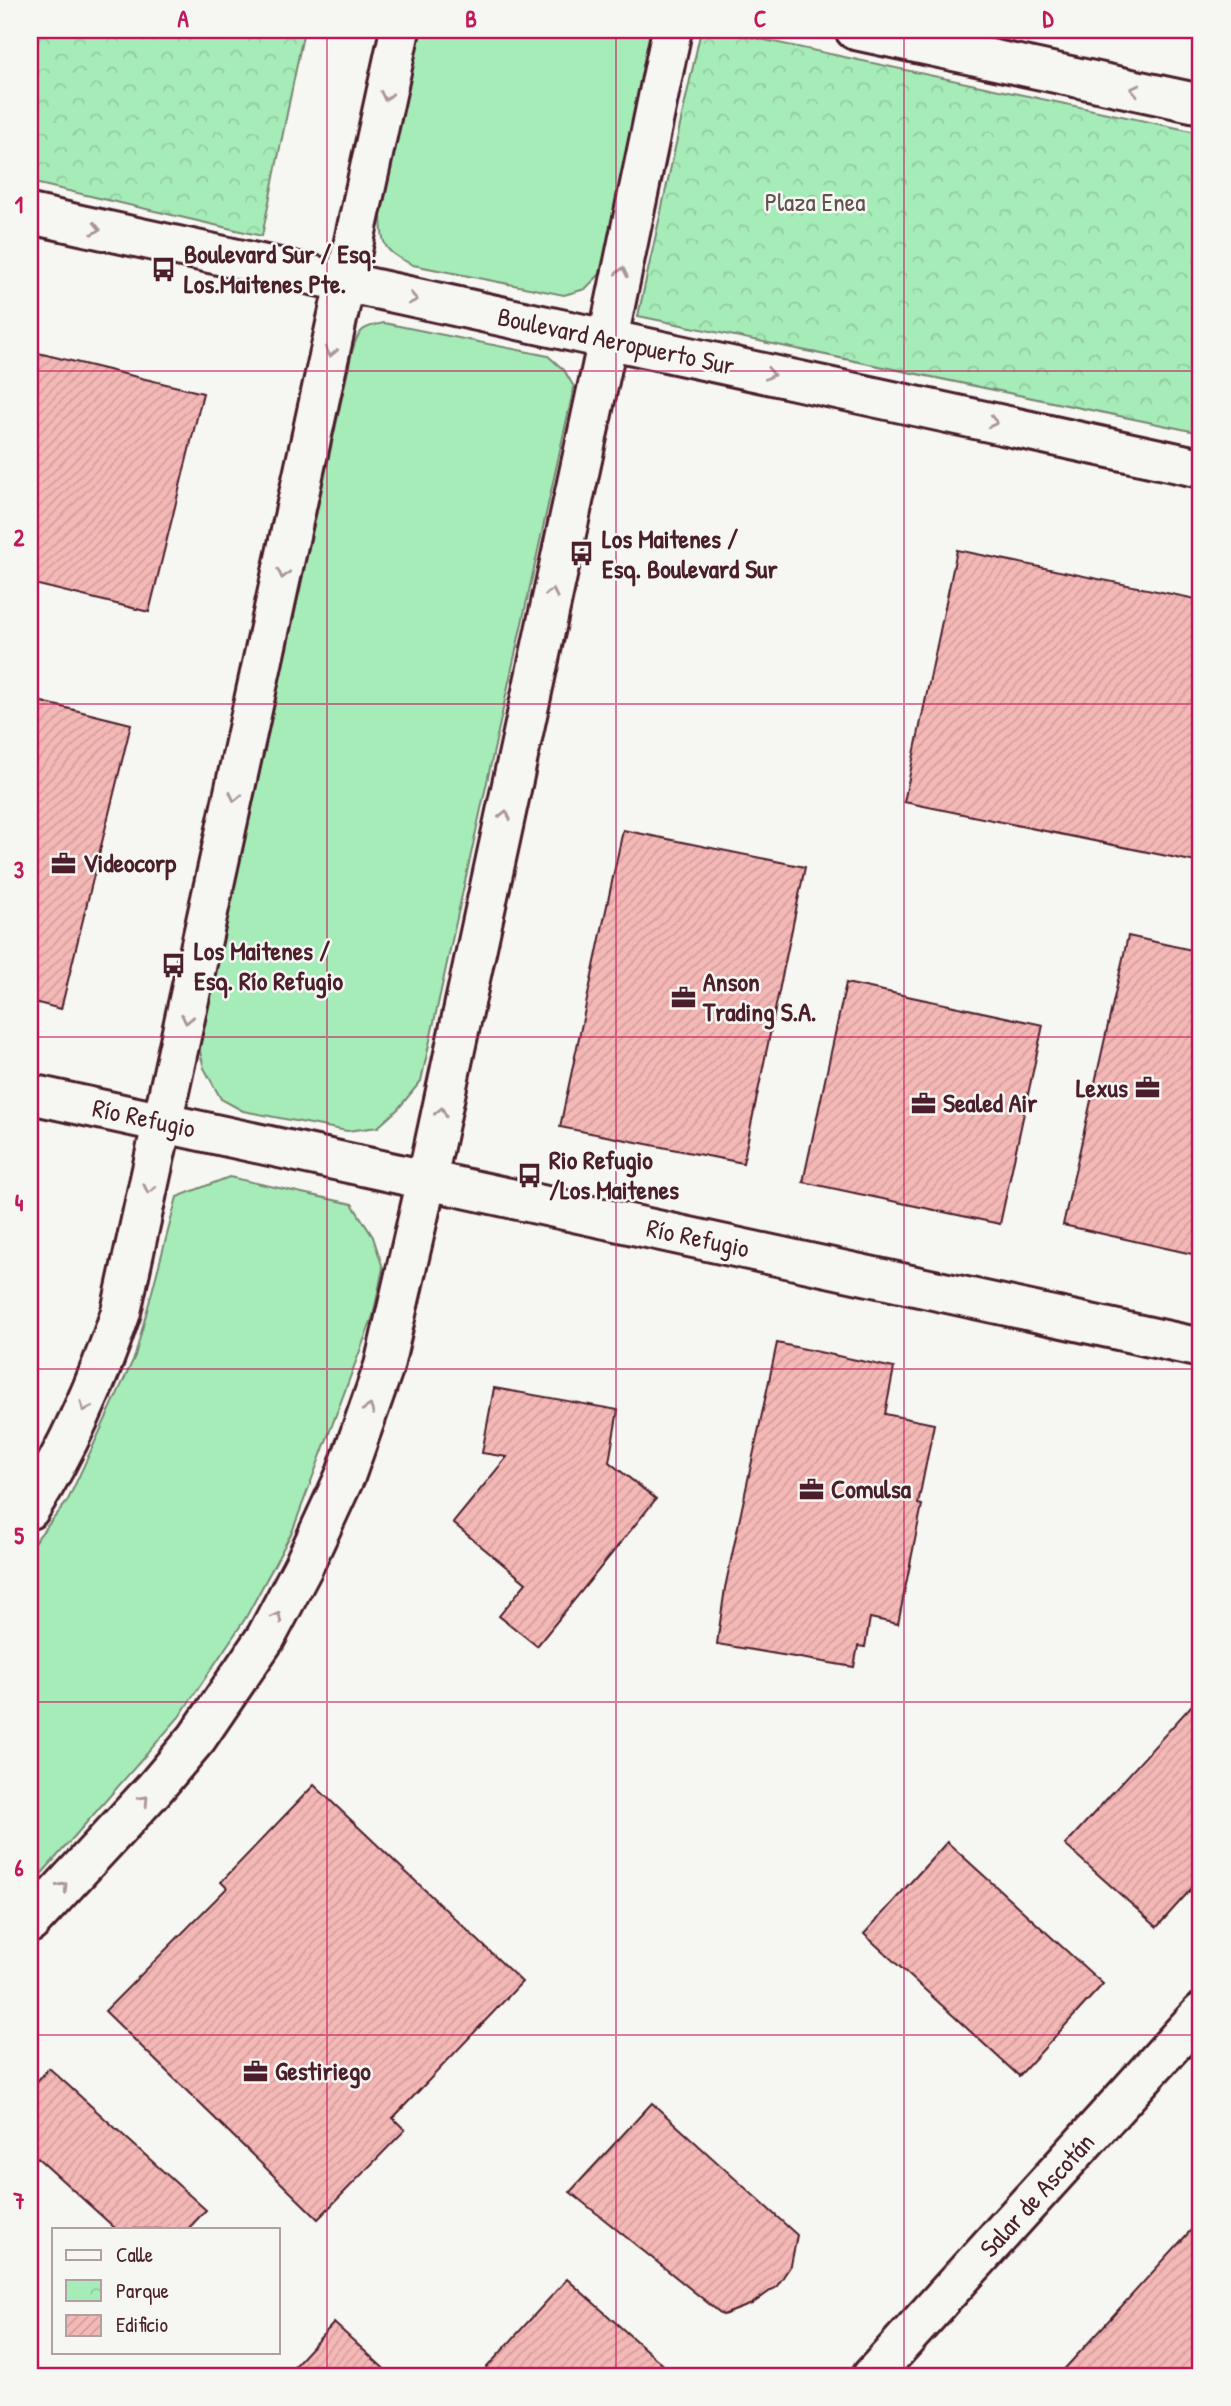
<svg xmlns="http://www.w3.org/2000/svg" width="1231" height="2406" viewBox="0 0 1231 2406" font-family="'Patrick Hand',sans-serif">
  <defs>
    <pattern id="park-crowns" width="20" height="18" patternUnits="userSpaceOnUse" patternTransform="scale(1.75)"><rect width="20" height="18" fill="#a6ecb8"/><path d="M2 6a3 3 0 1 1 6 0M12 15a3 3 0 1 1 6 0" fill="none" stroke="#90ca9e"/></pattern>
    <pattern id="building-hatch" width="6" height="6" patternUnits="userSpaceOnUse" patternTransform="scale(1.75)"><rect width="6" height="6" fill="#f4b8b6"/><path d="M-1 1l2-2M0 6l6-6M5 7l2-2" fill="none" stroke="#d39e9d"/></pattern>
  </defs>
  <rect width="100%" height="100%" fill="#f6f6f2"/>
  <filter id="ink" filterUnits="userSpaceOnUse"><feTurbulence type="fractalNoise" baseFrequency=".0143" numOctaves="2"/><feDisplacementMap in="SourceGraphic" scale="14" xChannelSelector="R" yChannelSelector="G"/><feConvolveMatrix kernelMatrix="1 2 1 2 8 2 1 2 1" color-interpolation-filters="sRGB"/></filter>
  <g filter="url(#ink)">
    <path fill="#a6ecb8" stroke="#788672" stroke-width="2" d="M419,30h231l3,19 -48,220 -20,20 -21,6 -151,-30c-29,-14 -31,-18 -32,-50z
      M384,323l164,33 16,14 10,17 -153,694 -23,28 -20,18 -31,4 -104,-20 -22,-12 -17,-31 -5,-20 153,-696c6,-22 10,-25 32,-29z
      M229,1177l123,27 21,33 10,31 -10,48 -81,216 -47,87 -66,98 -149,170v-340l37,-45 68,-146 42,-159z"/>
    <path fill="url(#park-crowns)" stroke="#788672" stroke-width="2" d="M30,30h274l-42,206 -232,-54z
      M701,30h17l483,103v300l-563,-117z"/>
    <path fill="url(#building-hatch)" stroke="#4a1f2b" stroke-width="2" d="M30,351l173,42 -54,219 -119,-29z
      M957,550l244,50v263l-297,-61z
      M30,699l101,25 -70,285 -31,-8z
      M623,830l182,37 -62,296 -183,-36z
      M1128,936l73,16v304l-138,-31z
      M846,983l197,42 -43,199 -197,-42z
      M777,1343l117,25 -9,46 49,10 -16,80 4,1 -24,119 -28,-6 -5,29 -7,-1 -4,21 -137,-23 8,-56z
      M494,1388l124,22 -9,52 47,37 -119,147 -38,-30 27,-33 -73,-60 54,-66 -25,-4z
      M1201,1695v183l-44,49 -92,-82z
      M314,1785l208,197 -129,136 12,12 -87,89 -213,-208 122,-123 -6,-6z
      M947,1842l156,142 -84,92 -155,-142z
      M49,2068l157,142 -18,19h-72l-86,-78v-62z
      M652,2103l145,132 -6,30 -14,21 -25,18 -29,11 -153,-123z
      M1201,2219v157h-143z
      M567,2279l78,70 31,27h-197z
      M334,2323l58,53h-107z"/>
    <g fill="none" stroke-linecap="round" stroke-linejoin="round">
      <defs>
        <path id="minor" d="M855,30l346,74
          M30,214c390,88 781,168 1171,254
          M30,1094l1171,254
          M30,1509c39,-62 68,-128 91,-197l279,-1282
          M30,1923l124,-134 43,-51 69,-101 37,-70 43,-93 38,-108 43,-187 181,-840 64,-309
          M872,2376l329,-363"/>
      </defs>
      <use href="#minor" stroke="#4a1f2b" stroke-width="44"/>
      <use href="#minor" stroke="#f6f6f2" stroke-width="38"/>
    </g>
    <defs><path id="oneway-chevron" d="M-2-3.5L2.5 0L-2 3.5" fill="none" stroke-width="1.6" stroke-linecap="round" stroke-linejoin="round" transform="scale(1.75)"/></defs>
    <g stroke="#a99598">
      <use href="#oneway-chevron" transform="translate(1135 90) rotate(-168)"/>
      <use href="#oneway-chevron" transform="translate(386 96) rotate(102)"/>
      <use href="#oneway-chevron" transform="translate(96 229) rotate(13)"/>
      <use href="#oneway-chevron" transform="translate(622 272) rotate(-78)"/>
      <use href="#oneway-chevron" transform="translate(413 299) rotate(11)"/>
      <use href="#oneway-chevron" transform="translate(331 352) rotate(102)"/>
      <use href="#oneway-chevron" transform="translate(770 374) rotate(12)"/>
      <use href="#oneway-chevron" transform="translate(993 422) rotate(12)"/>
      <use href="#oneway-chevron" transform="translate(283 574) rotate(102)"/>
      <use href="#oneway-chevron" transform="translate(552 593) rotate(-78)"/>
      <use href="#oneway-chevron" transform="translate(235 797) rotate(102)"/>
      <use href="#oneway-chevron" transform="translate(505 815) rotate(-78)"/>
      <use href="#oneway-chevron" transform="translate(187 1019) rotate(102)"/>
      <use href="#oneway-chevron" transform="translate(441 1112) rotate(-78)"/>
      <use href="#oneway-chevron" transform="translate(149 1189) rotate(102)"/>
      <use href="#oneway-chevron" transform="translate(85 1407) rotate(115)"/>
      <use href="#oneway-chevron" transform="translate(369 1409) rotate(-71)"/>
      <use href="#oneway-chevron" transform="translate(277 1617) rotate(-62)"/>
      <use href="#oneway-chevron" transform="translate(144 1800) rotate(-47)"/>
      <use href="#oneway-chevron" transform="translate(63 1887) rotate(-48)"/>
    </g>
  </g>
  <path fill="none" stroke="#c2185b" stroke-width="2" stroke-opacity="0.55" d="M327,30v2346M616,30v2346M904,30v2346M30,371h1171M30,704h1171M30,1037h1171M30,1369h1171M30,1702h1171M30,2035h1171"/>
  <defs>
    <symbol id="bus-bare" viewBox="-9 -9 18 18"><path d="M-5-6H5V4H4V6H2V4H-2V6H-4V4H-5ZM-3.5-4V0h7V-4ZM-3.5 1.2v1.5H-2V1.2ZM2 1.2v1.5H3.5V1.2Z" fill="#4a1f2b" stroke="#f6f6f2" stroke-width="2.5" paint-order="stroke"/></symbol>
    <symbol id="office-bare" viewBox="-9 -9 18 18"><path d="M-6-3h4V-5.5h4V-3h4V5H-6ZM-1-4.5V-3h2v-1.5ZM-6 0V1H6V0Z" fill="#4a1f2b" stroke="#f6f6f2" stroke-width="2.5" paint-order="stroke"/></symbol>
  </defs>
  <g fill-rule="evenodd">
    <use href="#bus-bare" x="146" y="252" width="35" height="35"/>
    <use href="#bus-bare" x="564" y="536" width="35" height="35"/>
    <use href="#office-bare" x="46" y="846" width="35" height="35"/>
    <use href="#bus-bare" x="156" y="948" width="35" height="35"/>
    <use href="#office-bare" x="666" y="980" width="35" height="35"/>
    <use href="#office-bare" x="1130" y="1070" width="35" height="35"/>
    <use href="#office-bare" x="906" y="1086" width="35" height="35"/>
    <use href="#bus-bare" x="512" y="1158" width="35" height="35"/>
    <use href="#office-bare" x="794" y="1472" width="35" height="35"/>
    <use href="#office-bare" x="238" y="2054" width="35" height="35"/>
  </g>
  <g text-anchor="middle" stroke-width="5" stroke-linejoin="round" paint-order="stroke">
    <g font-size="26" fill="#61524e" stroke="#f6f6f2">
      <text x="815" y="211">Plaza Enea</text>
    </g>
    <g font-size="26" font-weight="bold" fill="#4a1f2b" stroke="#f6f6f2" text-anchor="start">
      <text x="184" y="263">Boulevard Sur / Esq.<tspan x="184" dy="30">Los.Maitenes Pte.</tspan></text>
      <text x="602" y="548">Los Maitenes /<tspan x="602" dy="30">Esq. Boulevard Sur</tspan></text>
      <text x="83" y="872">Videocorp</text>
      <text x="194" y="960">Los Maitenes /<tspan x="194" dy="30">Esq. Río Refugio</tspan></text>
      <text x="703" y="991">Anson<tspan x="703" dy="30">Trading S.A.</tspan></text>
      <text x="1128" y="1097" text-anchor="end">Lexus</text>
      <text x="943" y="1112">Sealed Air</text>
      <text x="549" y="1169">Rio Refugio<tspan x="549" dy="30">/Los Maitenes</tspan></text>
      <text x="831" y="1498">Comulsa</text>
      <text x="275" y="2080">Gestiriego</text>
    </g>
    <g font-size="26" fill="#4a1f2b" stroke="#f6f6f2">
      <text transform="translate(616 341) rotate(12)" y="9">Boulevard Aeropuerto Sur</text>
      <text transform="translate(144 1118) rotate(12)" y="9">Río Refugio</text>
      <text transform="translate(698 1238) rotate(12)" y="9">Río Refugio</text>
      <text transform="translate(1037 2195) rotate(-48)" y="9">Salar de Ascotán</text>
    </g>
  </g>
  <rect width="1231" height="2406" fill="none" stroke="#f6f6f2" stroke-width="77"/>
  <rect x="52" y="2228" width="228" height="126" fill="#f6f6f2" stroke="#b1a0a2" stroke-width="2"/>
  <rect x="66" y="2250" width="35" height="10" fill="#f6f6f2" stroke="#b1a0a2" stroke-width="2"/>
  <text x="116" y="2262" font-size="21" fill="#4a1f2b">Calle</text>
  <rect x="66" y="2280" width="35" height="21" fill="url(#park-crowns)" stroke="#b1a0a2" stroke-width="2"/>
  <text x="116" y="2298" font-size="21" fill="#4a1f2b">Parque</text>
  <rect x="66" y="2315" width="35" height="21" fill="url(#building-hatch)" stroke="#b1a0a2" stroke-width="2"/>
  <text x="116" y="2332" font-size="21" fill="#4a1f2b">Edificio</text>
  <rect x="38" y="38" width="1154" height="2330" fill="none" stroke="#c2185b" stroke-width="2.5"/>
  <g font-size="23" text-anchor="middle" font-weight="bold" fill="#c2185b">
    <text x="183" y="27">A</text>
    <text x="471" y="27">B</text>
    <text x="760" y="27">C</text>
    <text x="1048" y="27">D</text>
    <text x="19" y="213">1</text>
    <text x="19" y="546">2</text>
    <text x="19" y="878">3</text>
    <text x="19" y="1211">4</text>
    <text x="19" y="1544">5</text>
    <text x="19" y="1876">6</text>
    <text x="19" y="2209">7</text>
  </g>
</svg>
